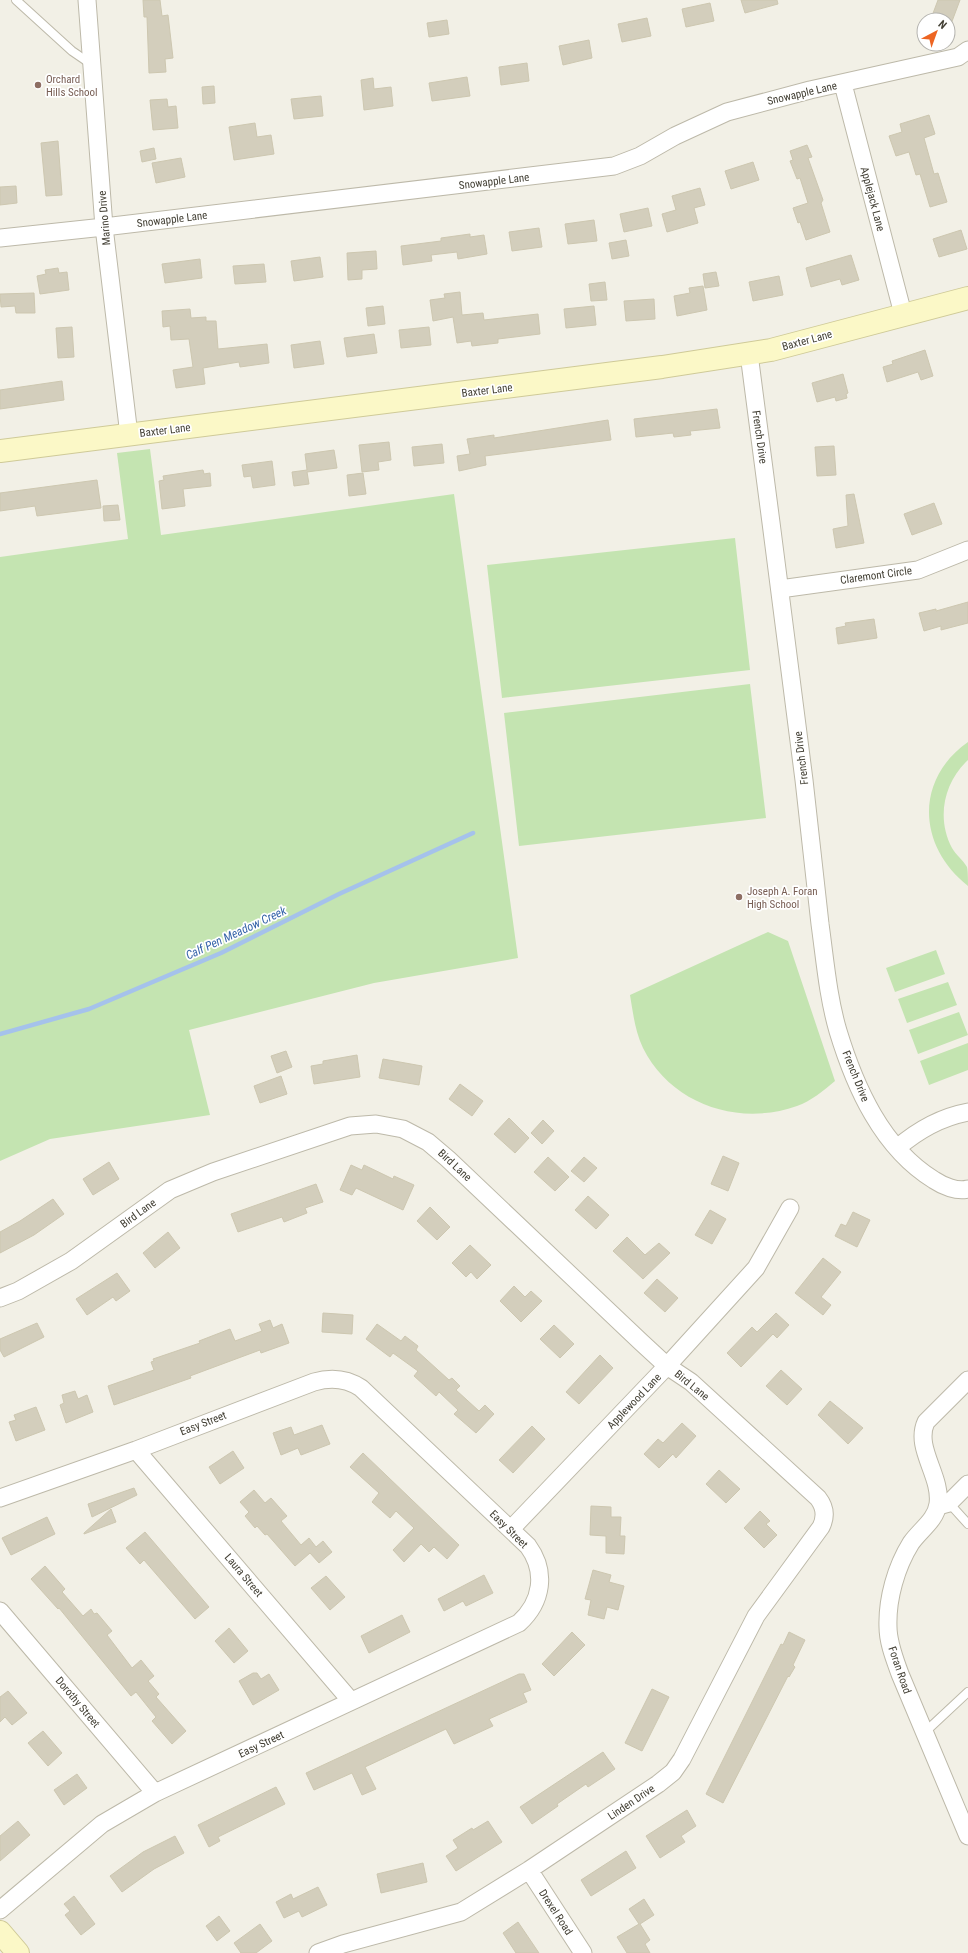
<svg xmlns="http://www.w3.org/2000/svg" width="968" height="1953" viewBox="0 0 968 1953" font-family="'Roboto Condensed',sans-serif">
  <rect width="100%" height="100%" fill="#f2f0e6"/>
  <path fill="#c4e4b1" d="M150,449l11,86 293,-41 64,464 -144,25 -185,47 21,85 -160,24 -50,22v-604l128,-18 -11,-86z
    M735,538l15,132 -248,28 -15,-133z
    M750,684l16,134 -247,28 -15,-133z
    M968,742v18c-24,22 -32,58 -16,88 4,7 11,12 15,19 1,4 1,14 1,19 -50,-39 -54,-106 0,-144z
    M768,932l20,9 47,140c-12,10 -24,20 -38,25 -59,21 -126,-2 -154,-58 -8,-17 -10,-35 -13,-53z
    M936,950l9,24 -50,18 -9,-24z
    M948,982l9,23 -50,18 -9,-24z
    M959,1012l9,23 -50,19 -9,-24z
    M968,1043v27l-39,15 -9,-24z"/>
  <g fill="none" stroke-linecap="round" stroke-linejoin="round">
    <path stroke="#a5c2eb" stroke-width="4.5" d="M0,1034l89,-25 132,-56 118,-59 134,-61"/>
  </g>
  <path fill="#d3cebc" stroke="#cdc7b0" d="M143,0h17l2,16 6,-1 5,43 -8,1 1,13 -17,1 -2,-56h-3z
    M741,0h36l1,4 -33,9z
    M938,0h22l-9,24 -3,-2v-2h-6l-10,-4z
    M710,3l4,18 -28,6 -4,-18z
    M647,18l4,18 -29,6 -4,-18z
    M447,20l2,14 -20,3 -2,-14z
    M589,40l3,18 -29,7 -4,-19z
    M527,63l2,18 -28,4 -2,-18z
    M467,77l3,19 -38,5 -3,-18z
    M373,78l1,11 17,-2 2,19 -29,4 -3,-30z
    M214,86l1,17 -12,1 -1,-17z
    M321,96l2,20 -29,3 -3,-20z
    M167,99l1,8 8,-1 2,22 -25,2 -3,-30z
    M929,115l6,19 -11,4 10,36 4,-1 9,29 -17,5 -10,-33 -4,1 -7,-23 -13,4 -7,-20 13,-4 -2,-8z
    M255,123l2,14 14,-2 3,19 -40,6 -5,-33z
    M58,141l4,54 -16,1 -5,-53z
    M807,145l5,12 -4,1 15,42 -2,3 9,29 -24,8 -6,-18 -2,1 -5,-15 15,-5 -8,-25 -3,1 -7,-18 3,-1 -3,-9z
    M154,148l2,11 -14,3 -2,-11z
    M181,158l4,19 -29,6 -4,-20z
    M753,162l6,18 -28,9 -6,-18z
    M16,186l1,17 -17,2v-18z
    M700,188l5,17 -11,3 4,15 -31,9 -5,-18 14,-4 -4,-14z
    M648,208l4,18 -28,6 -4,-18z
    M594,220l3,21 -29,3 -3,-20z
    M539,228l3,19 -30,4 -3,-19z
    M961,230l6,19 -28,8 -6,-18z
    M470,234v3l14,-2 3,19 -29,5 -1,-7 -26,3 1,6 -29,4 -2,-19 40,-5v-3z
    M626,240l3,16 -17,3 -3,-16z
    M376,251l1,18 -15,1v9l-14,1 -1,-27z
    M851,255l8,25 -17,5 -2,-6 -29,8 -5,-19z
    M320,257l3,20 -29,4 -3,-20z
    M200,259l2,19 -37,5 -3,-19z
    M264,264l2,18 -31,2 -2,-18z
    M58,268l1,5 8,-1 2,18 -29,4 -3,-18 9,-2 -1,-4z
    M716,272l3,14 -14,2 -2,-14z
    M779,276l4,19 -30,6 -4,-19z
    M605,282l2,18 -16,1 -2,-17z
    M703,286l4,24 -30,6 -3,-20 16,-3 -1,-5z
    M460,292l2,23 21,-2 1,7 54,-6 2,20 -42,5v4l-26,3 -1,-5 -14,2 -4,-26 -20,4 -3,-21 15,-2 -1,-4z
    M34,293l1,20h-19l-1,-7 -14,1 -1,-13z
    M654,299l1,20 -29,2 -2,-20z
    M383,306l2,18 -17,2 -2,-18z
    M594,306l2,19 -30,3 -2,-19z
    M190,309l1,9 15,-1v4h10l2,28 49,-5 2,19 -29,4 -1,-5 -36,6 2,16 -29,4 -3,-18 20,-3 -4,-28 -18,1 -1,-14 -7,1 -1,-16z
    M72,327l2,30 -16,1 -2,-30z
    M429,327l2,18 -30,3 -2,-18z
    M374,334l3,19 -30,4 -3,-19z
    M320,341l4,23 -30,4 -3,-23z
    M925,350l8,26 -12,4 -3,-8 -31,10 -4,-15 10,-3 -1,-3z
    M843,374l5,19 -2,1 1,4 -11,3 -1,-4 -18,5 -5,-19z
    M62,381l2,19 -64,9v-19z
    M717,409l3,19 -30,3 1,4 -17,2 -1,-4 -37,4 -2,-18z
    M608,420l3,20 -126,16 1,9 -27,6 -2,-15 13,-2 -3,-15 27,-4v3z
    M389,442l2,18 -13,2 1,8 -17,2 -3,-27z
    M442,444l2,19 -30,3 -2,-19z
    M834,446l2,29 -19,1 -2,-29z
    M334,450l3,18 -30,4 2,12 -15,2 -2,-14 15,-2 -2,-16z
    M272,461l3,24 -22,3 -2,-12 -7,1 -2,-12z
    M203,470l1,4 6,-1 1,13 -28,3 2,17 -23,3 -3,-28 5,-1 -1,-4z
    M363,473l3,21 -17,2 -2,-21z
    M97,480l4,28 -64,8 -2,-10 -35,5v-18z
    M854,494l10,49 -28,5 -3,-19 15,-3 -2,-31z
    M934,503l8,21 -30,11 -8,-21z
    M118,505l2,15 -16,1 -1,-15z
    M968,602v21l-27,7v-4l-17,5 -5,-18 17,-4v2z
    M874,619l3,19 -39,6 -2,-16 10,-2 -1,-3z
    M286,1051l6,16 -15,6 -6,-17z
    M357,1055l3,22 -46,7 -3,-18 12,-2v-3z
    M383,1059l39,7 -3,19 -40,-7z
    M281,1076l6,18 -27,9 -6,-17z
    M460,1084l23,17 -11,15 -23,-17z
    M509,1118l20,20 -14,15 -21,-19z
    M543,1120l11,11 -12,13 -11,-11z
    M723,1156l16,7 -11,28 -17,-7z
    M548,1157l21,20 -14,14 -21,-19z
    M584,1157l13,11 -13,14 -13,-11z
    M109,1162l10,17 -26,16 -10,-16z
    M351,1165l11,5 2,-5 29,14 1,-3 20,9 -11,25 -47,-22 -4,7 -12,-5z
    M316,1184l7,18 -18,6 2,5 -23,9 -2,-5 -44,15 -7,-18z
    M588,1196l21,19 -13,14 -21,-19z
    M53,1199l11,15 -30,21 -34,18v-21l20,-11z
    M430,1207l20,20 -13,13 -20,-19z
    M710,1210l16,9 -14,25 -17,-9z
    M853,1212l17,8 -13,27 -22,-11 6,-12 5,2z
    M168,1232l12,16 -25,20 -12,-15z
    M627,1237l18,18 14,-12 11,10 -27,26 -30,-28z
    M470,1245l21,20 -14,14 -6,-7 -5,5 -14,-14z
    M823,1258l18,14 -20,25 10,8 -8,10 -28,-22z
    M117,1273l13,18 -14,10 -3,-4 -26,18 -11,-16z
    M657,1279l21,19 -13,14 -21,-19z
    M514,1286l11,11 6,-6 11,10 -21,21 -21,-21z
    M323,1313l30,2 -1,19 -30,-2z
    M776,1313l13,12 -12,13 -4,-4 -32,33 -14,-14 25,-26 5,5z
    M270,1320l3,8 9,-4 7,19 -28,10 -1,-3 -70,26 1,2 -77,27 -6,-19 46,-16 -3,-8 3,-1 -1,-2 47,-16 -1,-2 31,-12 5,12 27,-10 -3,-7z
    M37,1323l7,14 -40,20 -4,-7v-11z
    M377,1324l24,17 4,-5 13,10 -2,4 33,30 3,-2 8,8 -4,4 23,21 6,-6 9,9 -18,19 -22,-19 4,-4 -19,-18 -3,4 -22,-20 4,-5 -25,-18 -3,4 -24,-18z
    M554,1325l20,19 -14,14 -20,-19z
    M600,1355l13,13 -34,36 -13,-12z
    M781,1370l21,19 -15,16 -21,-19z
    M75,1391l3,8 9,-4 6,17 -27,11 -6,-18 4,-2 -2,-8z
    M830,1401l33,27 -15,16 -30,-29z
    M36,1407l9,23 -29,11 -7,-19 7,-2 -2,-5z
    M682,1423l14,13 -20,22 -3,-4 -14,14 -15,-14 14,-15 5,4z
    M322,1425l8,19 -29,11 -3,-7 -17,7 -8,-22 18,-6 3,8z
    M532,1426l13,13 -32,34 -14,-13z
    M233,1451l11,17 -24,16 -11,-17z
    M363,1453l96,92 -12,14 -13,-12 -5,5 -8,-8 -17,18 -11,-12 21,-22 -18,-17 -6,7 -18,-16 7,-9 -29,-26z
    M719,1470l21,19 -14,14 -20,-19z
    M134,1488l3,7 -45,22 -4,-13z
    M254,1490l11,13 6,-5 16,18 -6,5 20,24 8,-7 7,9 7,-6 9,11 -13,11 -9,-10 -15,13 -28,-32 -2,1 -8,-9 -2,2 -10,-12 4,-4 -9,-10z
    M591,1506l20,1v10h10l-1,19h5l-1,18 -18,-1v-17l-16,-1z
    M111,1509l5,13 -32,12v-1z
    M760,1511l10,10 -4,3 11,11 -13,13 -20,-20z
    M47,1517l8,17 -44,21 -9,-17z
    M145,1532l64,75 -14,12 -51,-59 -4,4 -14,-16z
    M45,1566l20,23 -3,3 21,24 8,-7 3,5 3,-1 15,18 -5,4 25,33 9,-8 13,16 -6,5 11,13 -3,3 30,34 -14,13 -20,-23 4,-4 -20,-25 -5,4 -72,-88 -1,1 -27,-30z
    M593,1570l18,5 -2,7 15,4 -6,24 -11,-3 -3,12 -16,-4 3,-15 -6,-1z
    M484,1575l9,18 -27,13 -3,-5 -19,10 -6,-12z
    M326,1576l19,21 -15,13 -19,-22z
    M402,1615l8,17 -41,21 -8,-17z
    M229,1628l19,23 -14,12 -19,-22z
    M572,1632l13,13 -31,31 -12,-12z
    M789,1632l16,8 -12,25 2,2 -6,10 -1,-1 -65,127 -17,-9 75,-150 2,1z
    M253,1673h4l4,6 8,-5 10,16 -26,15 -14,-24z
    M519,1674h5l7,16 -8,3 4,9 -38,17 4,7 -39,18 -8,-15 -81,38 11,22 -14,6 -10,-22 -38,17 -8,-17z
    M652,1689l17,8 -27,54 -17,-8z
    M8,1691l19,22 -15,12 -7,-8 -5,5v-25z
    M43,1731l19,22 -14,13 -20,-23z
    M603,1752l12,17 -27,18 -2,-3 -29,20 1,2 -26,18 -12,-17z
    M77,1774l10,14 -23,17 -10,-15z
    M276,1787l9,17 -67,33 2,4 -11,6 -11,-22z
    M687,1810l9,16 -15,10 4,6 -25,16 -14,-22z
    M18,1821l12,14 -30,26v-25z
    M488,1821l14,21 -46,29 -10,-15 12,-8 -5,-8 19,-12 1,2z
    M175,1836l9,17 -30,16 -32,23 -12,-16 33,-24z
    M626,1851l10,17 -45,28 -10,-16z
    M423,1863l4,19 -46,11 -4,-19z
    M318,1887l9,18 -25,12 -3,-6 -15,7 -8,-16 15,-8 2,5z
    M74,1896l21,28 -14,11 -16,-20 5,-4 -6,-7z
    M644,1899l10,16 -14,9 10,16 -5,4 5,9h-23l-10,-16 22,-13 -10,-15z
    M219,1916l11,15 -13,10 -11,-15z
    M518,1922l21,31h-23l-13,-20z
    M260,1924l12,17 -16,12h-15l-7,-10z"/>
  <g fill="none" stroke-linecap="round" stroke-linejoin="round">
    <defs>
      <path id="lane" d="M16,0l56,51 19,13
        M949,1503l19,21
        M924,1733l44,-41"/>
      <path id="street" d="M87,0l17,227 25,208
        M843,84l60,230
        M0,238l104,-11 510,-61 26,-10 35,-20 52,-24 83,-22 148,-33 10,-7
        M749,354c18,142 38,284 55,426 5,48 11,96 16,144 5,36 8,73 18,107 17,56 44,117 96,149 9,6 23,12 34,9
        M780,589l138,-19 50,-20
        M897,1148c21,-18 44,-31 71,-36
        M0,1298l18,-7 53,-30 99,-71 43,-18 137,-46 26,-2 27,5 25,13 20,17 193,183 26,24 24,16 127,116c7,9 8,19 3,29l-65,89 -74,143 -9,13 -15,12 -129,86 -68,42 -118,32 -25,9
        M968,1380l-42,42c-12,26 16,54 12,82 -2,16 -18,26 -27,39 -15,24 -24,56 -23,84 0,16 7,33 12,47l68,162
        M136,1450l215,251
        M0,1498l136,-48 178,-68c17,-5 32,-4 47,6l167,158c19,26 14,56 -9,77l-364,170 -53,31 -102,86
        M938,1506l11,-3 19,-19
        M511,1529l156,-163 89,-98 34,-60
        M0,1611l155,182
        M529,1870l54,83"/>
      <path id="secondary" d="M0,451l662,-84 109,-17 197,-52
        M0,1932l18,21"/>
    </defs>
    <use href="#lane" stroke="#bdb9a9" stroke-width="10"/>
    <use href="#street" stroke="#bdb9a9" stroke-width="19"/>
    <use href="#secondary" stroke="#cfca98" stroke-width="24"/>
    <use href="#lane" stroke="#fff" stroke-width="8"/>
    <use href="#street" stroke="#fff" stroke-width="17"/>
    <use href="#secondary" stroke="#fbf8c7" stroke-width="22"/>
  </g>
  <g fill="#8d6e63" stroke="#fff" stroke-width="1.5">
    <circle cx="38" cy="85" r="4"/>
    <circle cx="739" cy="897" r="4"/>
  </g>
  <g text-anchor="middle" stroke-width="3.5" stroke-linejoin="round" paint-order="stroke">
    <g font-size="11" fill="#785e54" stroke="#fff" text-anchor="start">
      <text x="46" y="83">Orchard<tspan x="46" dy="13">Hills School</tspan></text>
      <text x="747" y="895">Joseph A. Foran<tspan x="747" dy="13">High School</tspan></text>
    </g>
    <g font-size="11" fill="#444136" stroke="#fff">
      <text transform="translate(802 93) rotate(-13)" y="4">Snowapple Lane</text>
      <text transform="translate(494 181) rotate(-7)" y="4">Snowapple Lane</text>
      <text transform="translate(873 199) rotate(75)" y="4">Applejack Lane</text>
      <text transform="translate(104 218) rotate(-95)" y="4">Marino Drive</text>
      <text transform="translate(172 219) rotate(-7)" y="4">Snowapple Lane</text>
      <text transform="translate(807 340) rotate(-15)" y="4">Baxter Lane</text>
      <text transform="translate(487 390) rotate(-7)" y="4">Baxter Lane</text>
      <text transform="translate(165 430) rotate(-7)" y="4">Baxter Lane</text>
      <text transform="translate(760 437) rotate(82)" y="4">French Drive</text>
      <text transform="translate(876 575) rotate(-8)" y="4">Claremont Circle</text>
      <text transform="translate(801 758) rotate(-97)" y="4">French Drive</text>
      <text transform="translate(856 1076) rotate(68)" y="4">French Drive</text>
      <text transform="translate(455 1165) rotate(43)" y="4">Bird Lane</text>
      <text transform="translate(138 1213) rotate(-36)" y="4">Bird Lane</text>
      <text transform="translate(692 1385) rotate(39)" y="4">Bird Lane</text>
      <text transform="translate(634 1401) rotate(-46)" y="4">Applewood Lane</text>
      <text transform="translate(203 1423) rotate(-21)" y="4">Easy Street</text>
      <text transform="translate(509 1529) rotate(45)" y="4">Easy Street</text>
      <text transform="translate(244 1575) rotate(50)" y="4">Laura Street</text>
      <text transform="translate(900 1670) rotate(71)" y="4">Foran Road</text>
      <text transform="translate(78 1702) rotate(50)" y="4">Dorothy Street</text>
      <text transform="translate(261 1744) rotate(-25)" y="4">Easy Street</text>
      <text transform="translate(631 1802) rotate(-34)" y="4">Linden Drive</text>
      <text transform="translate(556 1912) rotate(57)" y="4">Drexel Road</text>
    </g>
    <g font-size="12" font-style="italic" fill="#3664a9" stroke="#fff">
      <text transform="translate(236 933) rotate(-25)" y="4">Calf Pen Meadow Creek</text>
    </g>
  </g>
  <g transform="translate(936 32) rotate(41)"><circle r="19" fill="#ffffff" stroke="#b4b3af"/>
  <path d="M0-3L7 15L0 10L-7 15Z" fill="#ed6522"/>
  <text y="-6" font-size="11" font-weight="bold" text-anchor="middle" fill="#444136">N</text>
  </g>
</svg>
